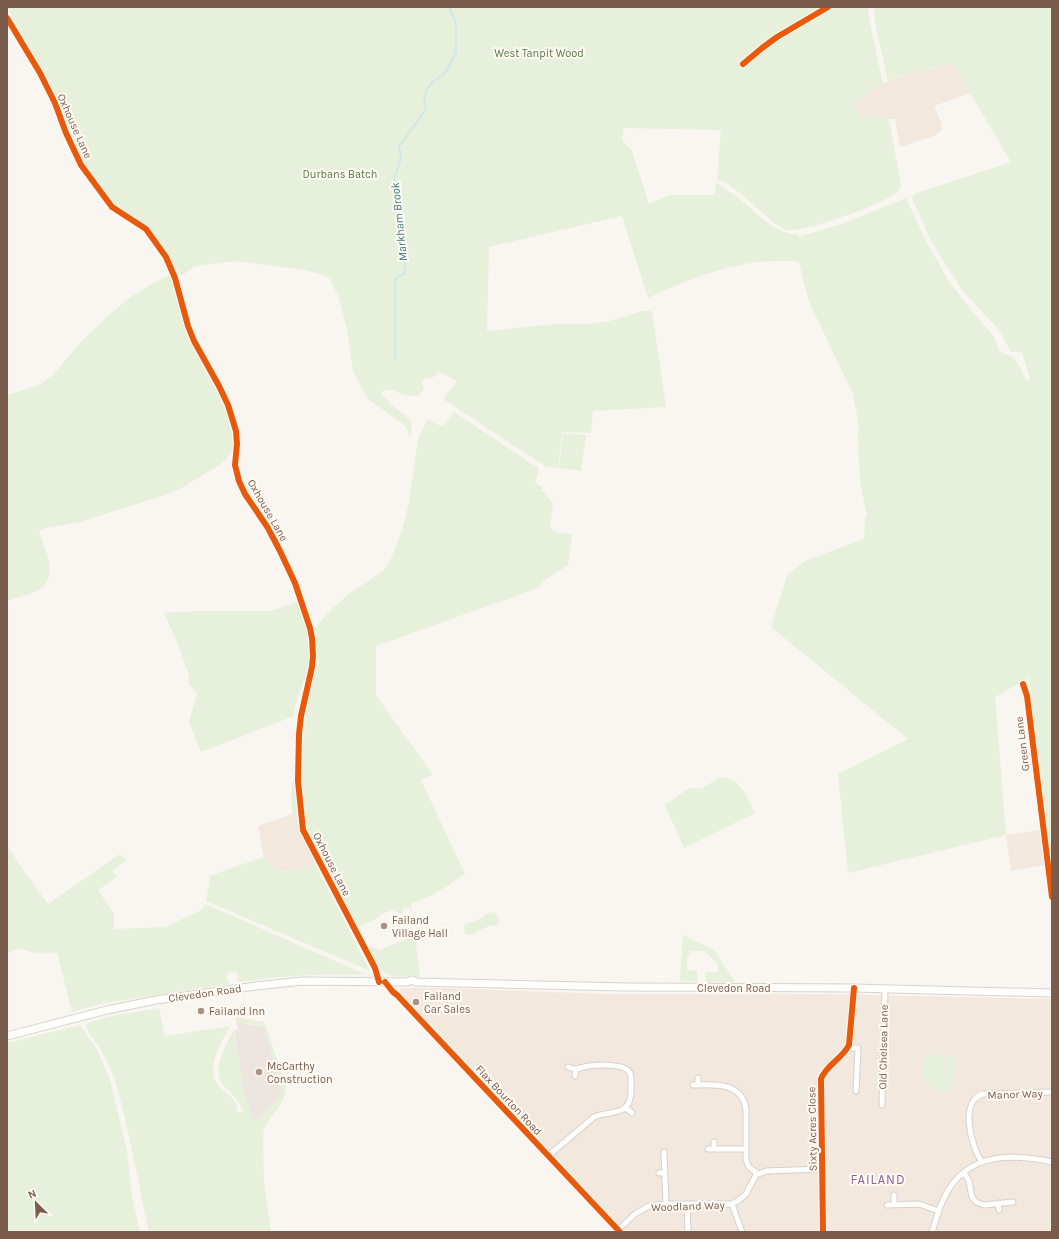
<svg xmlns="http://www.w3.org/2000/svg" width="1059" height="1239" viewBox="0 0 1059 1239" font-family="Karla,sans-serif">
  <rect width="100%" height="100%" fill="#f9f5f0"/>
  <path fill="#f2e8de" d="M953,64l17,29 -36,13 8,18v6l-6,5 -36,12 -5,-28h-11l-14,-3 -8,4 -8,-17 23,-17 27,-11z
    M292,814h4l6,22 13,28 -16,7 -7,1 -11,-1 -10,-5 -7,-9 -6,-31z
    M1040,830l4,35 -33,6 -5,-36z
    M439,988l169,6h220l224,5v233h-426l-125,-134 -69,-73 6,-7z"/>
  <path fill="#f6e8e1" d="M401,988h38l-1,30 -6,7 -25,-24 -8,-11z"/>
  <path fill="#ede5e0" d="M236,1022l28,5 19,67 -23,24 -7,3 -9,-28v-5h-2l-1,-7 -6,-46 -2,-4 5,-2z"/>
  <path fill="#e7f0db" d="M7,7h861l1,11 14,66 -6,2 -23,17 8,16 8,-3 19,3 12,67c-2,4 -4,7 -8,9 -14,10 -92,39 -107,35 -8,-3 -14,-9 -20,-14 -15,-13 -31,-30 -49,-37l4,-49 -97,-2 -2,12 10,11 17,53 20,-9h46l1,-12c9,5 18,11 26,18 16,13 34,34 56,33v3l44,-13 64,-26 21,45 21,37 16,21 30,36 5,14 15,7 6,9 6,14 4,-2 -8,-27h-11l-12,-22 -37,-40 -17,-26 -16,-27 -17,-39 2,-4 97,-32 -58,-98 -49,11 -16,6 -13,-59 -1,-15h178v861l-23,-190 -34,19 11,138 -158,38 -10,-99 70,-35 -137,-112 16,-51 18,-15 59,-22 1,-21 2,-3 -7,-33 -2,-45 1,-11 -6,-32 -41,-86 -5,-13 -8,-33c-8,-2 -16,-1 -24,-1 -45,1 -87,19 -127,37l-26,-82 -133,31 -2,84 69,-7h32l22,-3 33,-10h9l14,96 -73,4 -2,22 -29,-1 -4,36 -13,-2 -102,-67 14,-18 -18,-9 -5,5 -10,2 -2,4 2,6 -5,7 -14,-1 -13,-5 -9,1 -2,3 13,13 18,14 -2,18 -2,-8 -5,-7 -35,-25 -15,-28 -6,-43 -9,-32 -8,-17 -6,-4 -20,-5 -69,-9 -40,5 -14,10 -34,-51 -30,-19 -34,-44 -29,-72z
    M172,274l14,56 20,43 19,29 9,31 1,9 -4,12 -10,10 -38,23 -15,7 -88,28 -39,7 -2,3c7,20 23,48 -5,60 -9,4 -18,6 -27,9v-206l32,-10 13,-9 28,-33 31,-30 20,-16 24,-15z
    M454,412l84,56v5l-3,9 3,3 5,2 -1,4 11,12 -3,25 7,4 15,3 -4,30 -26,17 -1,4 -6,3 -159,57v49l57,80 -12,5 44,94 -32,21 -22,9 1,11 -2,-8 -7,1v7l-11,-5 -12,5 -4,4 -18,8 -52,-98 -1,-5c-5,-44 -4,-87 5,-130 2,-11 3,-23 10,-32l-4,-4 -1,-30 14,-16 17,-16 37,-25 8,-12 11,-29 7,-27 9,-64 10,-20 10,6h6z
    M563,433l23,2 -5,36 -22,-3z
    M297,602c6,18 16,39 13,58 -3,19 -15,36 -16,56l-93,36 -12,-30 8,-29 -9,-10 1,-9 -14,-37 -11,-24 34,-2h73z
    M720,777c21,1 27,20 35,36l-71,35 -19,-43 24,-17 12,1z
    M293,780c4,8 6,26 3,34h-4l-1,-18z
    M7,845l12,19 29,40 72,-50 7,6 -15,11 5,6 -19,13 16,24v15l52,-2 37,-18 2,-5 162,71c-44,-2 -87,1 -130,7l1,-1 1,-5 -3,-4c-5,-1 -8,1 -10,6l4,6 -125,19 -33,9 -15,-60c-16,3 -24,1 -39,-4l-11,5z
    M264,857c17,21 29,16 51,7l55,107 -164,-70 4,-22 -1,-3z
    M490,912c6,0 9,4 9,10l-1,3c-5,1 -10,1 -14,3 -7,3 -11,10 -19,5l-1,-4 1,-5 11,-3z
    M415,935l5,42 -29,-1 -8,-4 1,-1 -3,-1 -12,-22 1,-2 10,4z
    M683,935l31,15 21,32h-29l-1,-10h13v-7l-13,-14h-14l-4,6v13l10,1v11l-17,-1z
    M233,1001l4,16 26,5 2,2 21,61c2,18 -18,30 -23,48l1,49 7,50h-122c-11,-49 -19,-100 -33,-148 -4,-12 -9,-24 -15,-34 -5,-9 -13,-16 -15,-26l20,-7 53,-9 6,28 65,-10c-8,16 -22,36 -15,54 4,12 25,17 22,32h6c-4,-11 -10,-17 -18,-25 -15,-15 0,-40 8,-56l10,47 -2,3 1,6h2v6l9,28 7,-3 23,-24 -19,-67 -4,1 -1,-3 -23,-3z
    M80,1025l17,25 13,29 17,72 5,46 8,35h-133v-189z
    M924,1053l32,3 -4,36 -19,-2 -12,-14z"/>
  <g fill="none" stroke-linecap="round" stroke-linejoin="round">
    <path stroke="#d0e8ea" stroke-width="2" d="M395,360v-79l2,-4 7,-3 1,-2 -7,-77 -4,-11v-4l7,-22 -2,-11 27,-38 -2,-7 2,-11 7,-10 9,-5 5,-6 9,-18v-29l-7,-16"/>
    <defs>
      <path id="street" d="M7,18l33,55 15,30 11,30 15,32 31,42 34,22 20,28 9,21 13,48 6,15 25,45 9,19 8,26 1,13 -2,21 4,16 6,13 23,34 12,23 15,32 15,45 2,10 1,18 -1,11 -11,49 -2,18 -1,47 5,49 72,138 4,14
        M1023,684l4,12 25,201
        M385,982l8,10 4,3 223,237
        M848,1048h10l-2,43
        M575,1076l1,-6
        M698,1078v7
        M693,1085c21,-1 50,-3 53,25v50l3,7 9,7
        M882,1105l3,-116
        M626,1108l6,5
        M714,1142v7
        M708,1149h37
        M664,1152l2,52
        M548,1156l46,-39c19,-8 37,1 37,-28 0,-5 1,-11 -1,-16 -5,-10 -32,-8 -41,-7 -9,1 -12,5 -21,1
        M982,1162c-11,-15 -23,-61 1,-68l69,-2
        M659,1173h6
        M964,1173l5,8 3,16 4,5 8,3 29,-3
        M894,1195v9
        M998,1203l1,7
        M732,1204l10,28
        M687,1205l1,27
        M887,1205l32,-1 20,7
        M618,1230l17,-16 14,-8 17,-2h66l7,-4 7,-6 10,-19 10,-4 56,-2
        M823,1232l-2,-153c5,-14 21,-20 28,-34l5,-57
        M932,1232c5,-15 8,-30 17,-43 23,-37 66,-35 103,-27"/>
      <path id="secondary" d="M7,1036l100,-26 49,-10 100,-14 46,-5 105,1 5,-2 4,2 210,5 228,1 198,5"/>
    </defs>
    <use href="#street" stroke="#d7d1cb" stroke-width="7"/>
    <use href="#secondary" stroke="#d9d2cb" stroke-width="9"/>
    <use href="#street" stroke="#fefefd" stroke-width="5"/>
    <use href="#secondary" stroke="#fefefd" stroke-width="7"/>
    <defs>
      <path id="cycleway" d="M7,18l33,55 15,30 11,30 15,32 31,42 34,22 20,28 9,21 13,48 6,15 25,45 9,19 8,26 1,13 -2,21 4,16 6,13 23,34 12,23 15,32 15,45 2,10 1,18 -1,11 -11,49 -2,18 -1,47 5,49 72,138 4,14
        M743,64l19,-16 15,-11 51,-30
        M1023,684l4,12 25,201
        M385,982l8,10 4,3 223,237
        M823,1232l-2,-153c5,-14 21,-20 28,-34l5,-57"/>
    </defs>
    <use href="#cycleway" stroke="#fffaf3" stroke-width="8"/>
    <use href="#cycleway" stroke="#e8590c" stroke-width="6"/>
  </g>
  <g fill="#a69286" stroke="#fffaf3" stroke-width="1.5">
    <circle cx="384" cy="926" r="4"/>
    <circle cx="416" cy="1002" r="4"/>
    <circle cx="201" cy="1011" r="4"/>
    <circle cx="259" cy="1072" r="4"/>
  </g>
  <g text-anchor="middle" stroke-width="4" stroke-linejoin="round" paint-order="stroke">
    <g font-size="11" fill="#537a41" stroke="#fffaf3">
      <text x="539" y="57">West Tanpit Wood</text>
      <text x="340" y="178">Durbans Batch</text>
    </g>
    <g font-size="11" fill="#7a5c4d" stroke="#fffaf3">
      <text transform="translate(75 126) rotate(66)" y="4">Oxhouse Lane</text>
      <text transform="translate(268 510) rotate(60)" y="4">Oxhouse Lane</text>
      <text transform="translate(1022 744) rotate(-97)" y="4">Green Lane</text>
      <text transform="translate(332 864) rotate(63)" y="4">Oxhouse Lane</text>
      <text x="734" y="992">Clevedon Road</text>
      <text transform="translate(205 993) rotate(-8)" y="4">Clevedon Road</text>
      <text transform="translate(883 1047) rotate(-89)" y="4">Old Chelsea Lane</text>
      <text transform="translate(1015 1094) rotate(-2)" y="4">Manor Way</text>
      <text transform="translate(509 1100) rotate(47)" y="4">Flax Bourton Road</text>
      <text transform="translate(812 1129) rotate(-91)" y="4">Sixty Acres Close</text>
      <text transform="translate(688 1206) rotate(-2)" y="4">Woodland Way</text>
    </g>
    <g font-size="11" fill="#7a5c4d" stroke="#fffaf3" text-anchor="start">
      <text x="392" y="924">Failand<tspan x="392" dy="13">Village Hall</tspan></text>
      <text x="424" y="1000">Failand<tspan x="424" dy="13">Car Sales</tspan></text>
      <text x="209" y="1015">Failand Inn</text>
      <text x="267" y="1070">McCarthy<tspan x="267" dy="13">Construction</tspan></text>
    </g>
    <g font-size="12" font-style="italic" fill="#437c86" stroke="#fffaf3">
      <text transform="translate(399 222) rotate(-96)" y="4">Markham Brook</text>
    </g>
    <g font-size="13" letter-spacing="1" fill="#846695" stroke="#fffaf3">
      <text x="878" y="1184">FAILAND</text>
    </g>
  </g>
  <rect width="1059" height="1239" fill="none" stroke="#7a5c4d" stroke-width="16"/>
  <g transform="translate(36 1203) rotate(336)" stroke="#fffaf3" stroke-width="3" paint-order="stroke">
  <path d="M0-3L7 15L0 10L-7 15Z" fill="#7a5c4d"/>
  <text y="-6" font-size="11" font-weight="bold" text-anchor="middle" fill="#7a5c4d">N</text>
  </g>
</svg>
